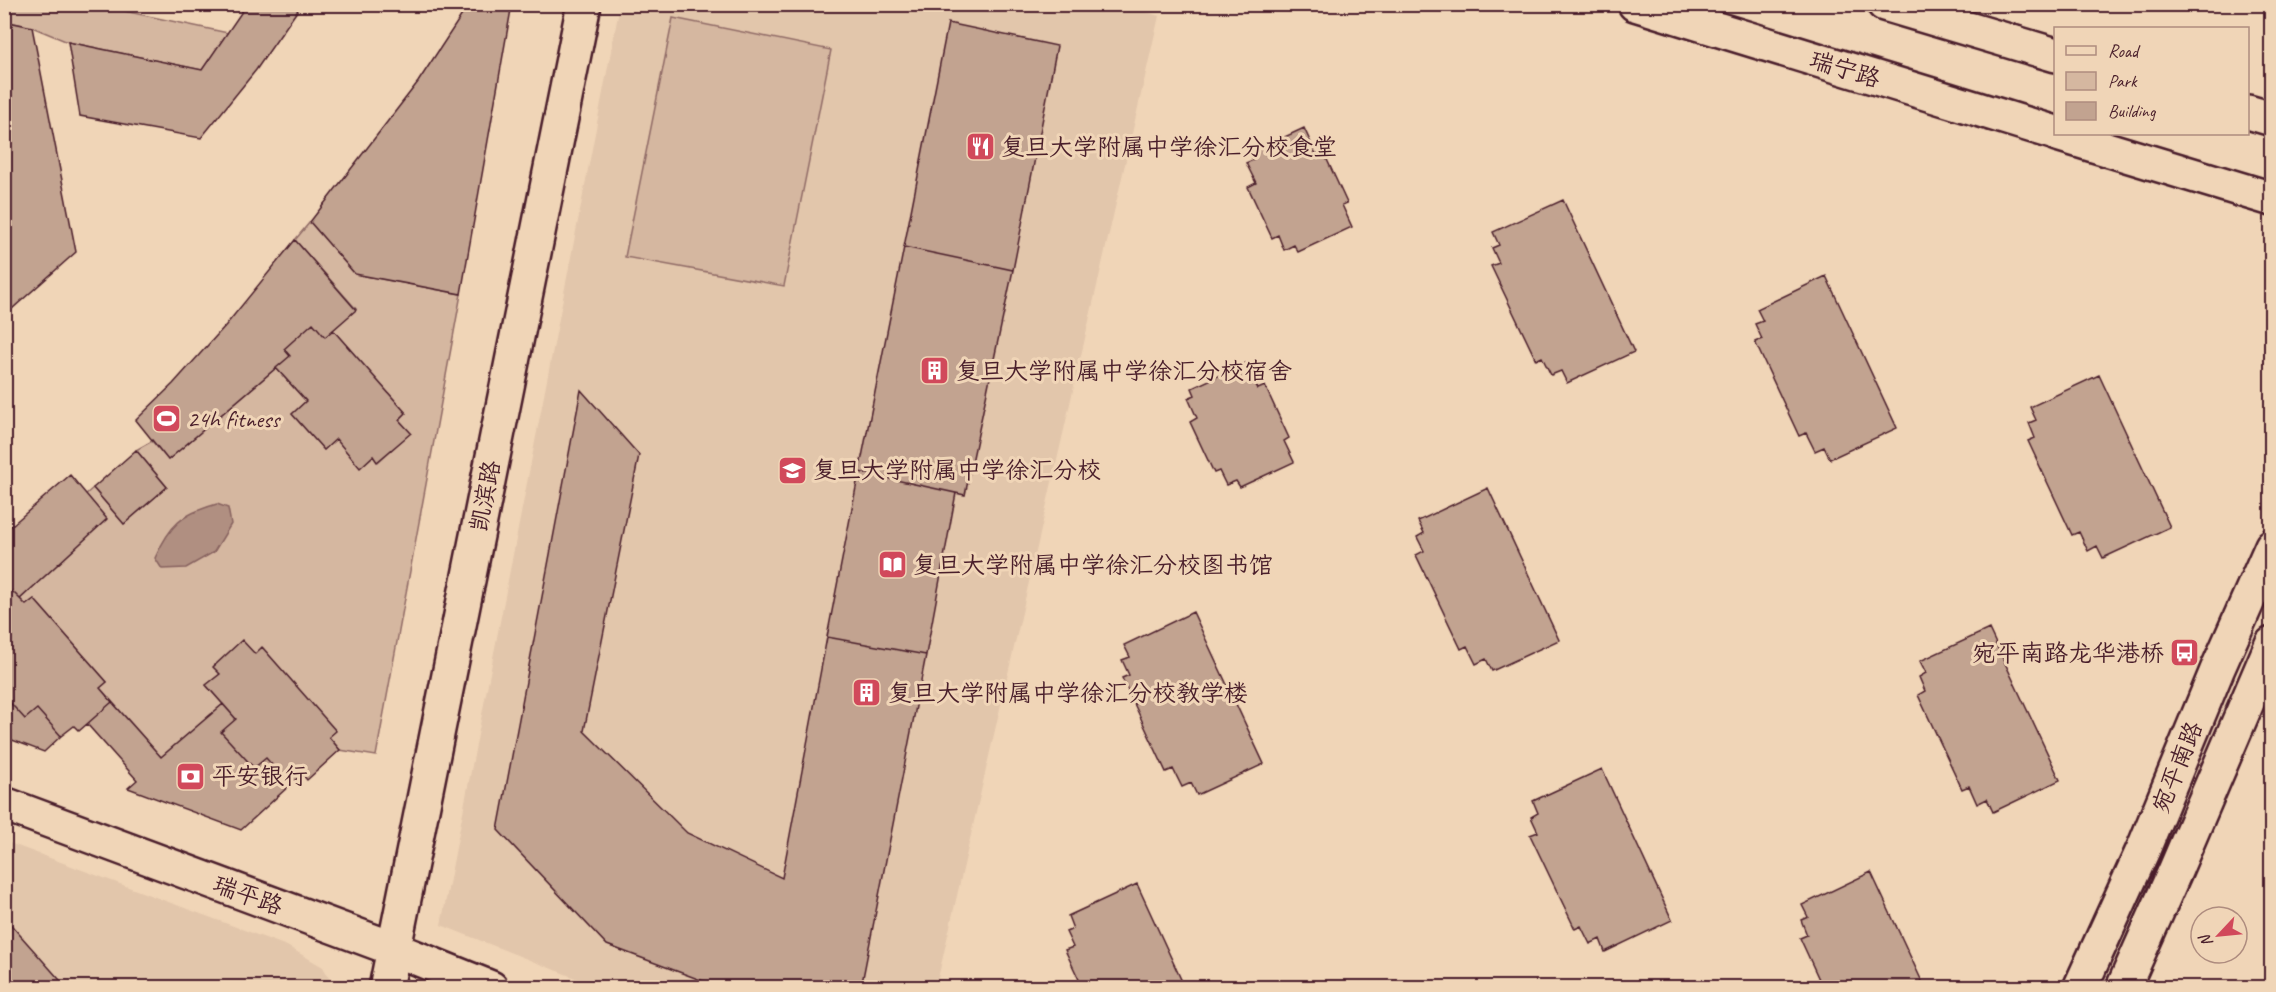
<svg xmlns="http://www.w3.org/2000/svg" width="2276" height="992" viewBox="0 0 2276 992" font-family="Caveat,'LXGW WenKai TC',sans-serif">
  <rect width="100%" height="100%" fill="#f0d5b7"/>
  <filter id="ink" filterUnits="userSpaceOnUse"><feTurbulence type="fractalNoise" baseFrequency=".0167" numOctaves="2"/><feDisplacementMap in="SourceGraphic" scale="12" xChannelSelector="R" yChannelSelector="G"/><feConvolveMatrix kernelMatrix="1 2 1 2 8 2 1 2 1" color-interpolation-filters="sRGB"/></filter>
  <g filter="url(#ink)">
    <path fill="#e2c6ab" d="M1123,4l36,12 -223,971h-338l-157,-62 179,-920z
      M4,841l283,105 36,21 11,20h-329z"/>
    <path fill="#d5b7a0" stroke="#906b66" stroke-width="1.5" d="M5,5h91l132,28 -26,37 -134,-28 -36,-15 -27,-6z
      M673,18l158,32 -47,236 -159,-29z
      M310,222l45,52 106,20 -85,462 -36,-6 -11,-13 6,-6 -72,-83 -8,6 -13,-13 -28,25 6,8 -14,11 17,19 -62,53 -61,-69 7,-6 -73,-83 -8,6 -6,-6 86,-79 -21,-25 8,-7 31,36 43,-37 -31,-37 16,-9 16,19 108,-92 30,33 -14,13 32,36 12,-11 24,28 13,-11 5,6 32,-29 -11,-13 7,-7 -73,-83 23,-21 -61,-69z"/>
    <path fill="#b08f81" stroke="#87625f" stroke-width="1.5" d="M217,504l11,4 3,16 -17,28 -28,16 -24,1 -7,-11c15,-33 26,-44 62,-54z"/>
    <path fill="#c2a390" stroke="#4a1f2b" stroke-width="1.5" d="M247,4h55l-46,66 -55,68 -121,-22 -12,-74 134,28z
      M469,4h43l-51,290 -106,-20 -45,-52 108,-140z
      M4,21l28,6 44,225 -72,64z
      M948,23l109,23 -44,224 -109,-23z
      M1304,128l12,26 7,-3 24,52 -5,2 10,22 -54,25 -4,-7 -10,5 -6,-15 -6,3 -24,-51 8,-4 -10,-20 7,-3 -3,-7z
      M1563,200l71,152 -67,31 -6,-12 -10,4 -9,-18 -6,3 -45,-94 8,-3 -7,-15 7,-3 -6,-13z
      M295,240l61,70 -31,27 -12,-14 -29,26 6,7 -122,104 -32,-40 37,-36 53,-59z
      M904,247l109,23 -48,225 -106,-23z
      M1826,276l71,152 -67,31 -6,-12 -9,4 -9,-18 -7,3 -44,-94 7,-3 -7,-15 8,-3 -6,-12z
      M313,323l12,14 8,-7 73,83 -7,7 12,13 -34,29 -4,-6 -13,12 -24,-29 -12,11 -32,-36 14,-13 -30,-33 14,-12 -6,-7z
      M1246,363l12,26 7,-3 24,52 -5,3 10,21 -54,25 -4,-6 -10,4 -7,-14 -5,2 -24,-51 7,-4 -9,-20 7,-3 -3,-7z
      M2099,375l71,152 -67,31 -6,-12 -9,5 -9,-19 -7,3 -44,-94 7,-3 -6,-15 7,-3 -6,-13z
      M581,390l58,65 -55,276 103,102 95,45 45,-241 99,18 -65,333h-139l-115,-43 -109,-115z
      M136,450l31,37 -43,37 -31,-36z
      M859,472l97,21 -30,162 -99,-18z
      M70,475l37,44 -87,80 -8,-8 -8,8v-67z
      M1488,488l71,152 -67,31 -6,-12 -10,5 -9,-18 -6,3 -45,-94 8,-4 -7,-14 7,-4 -6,-12z
      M12,591l14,14 8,-6 73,83 -7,6 12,14 -33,29 -5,-5 -13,10 -24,-27 -12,10 -21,-23v-24l3,-2 -3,-3v-68z
      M1193,612l71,152 -67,31 -6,-12 -9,4 -9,-18 -7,3 -44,-94 7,-3 -7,-15 8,-3 -6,-12z
      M1989,629l71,151 -67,32 -6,-13 -10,5 -8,-18 -7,3 -44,-94 7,-4 -6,-14 7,-4 -6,-12z
      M242,640l13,14 7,-7 74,84 -7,6 11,13 -33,30 -5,-6 -12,11 -24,-27 -12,10 -33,-36 15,-13 -30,-34 14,-11 -7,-7z
      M4,696l21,23 12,-10 24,27 -17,16 -40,-15z
      M112,702l49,55 62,-53 13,15 -15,13 33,36 12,-10 24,27 -49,45 -113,-42 9,-8 -50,-56z
      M1602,769l70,151 -67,32 -5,-13 -10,5 -9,-18 -6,3 -45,-94 8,-3 -7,-15 7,-4 -5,-12z
      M1871,872l54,116h-102l-23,-50 7,-3 -6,-15 7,-3 -6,-12z
      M1137,884l48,104h-102l-18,-38 8,-3 -7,-15 7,-3 -5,-13z
      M4,917l63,71h-63z"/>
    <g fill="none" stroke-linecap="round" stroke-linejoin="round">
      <defs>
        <path id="minor" d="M1635,4l421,129
          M1884,4l172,51
          M2248,112l24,7
          M2057,134l215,65
          M4,804l390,145 97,39
          M386,988l198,-984"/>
        <path id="major" d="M2080,988l63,-138 75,-182 54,-122
          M2123,988l53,-119 96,-225"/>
      </defs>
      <use href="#minor" stroke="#4a1f2b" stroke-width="38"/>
      <use href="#major" stroke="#4a1f2b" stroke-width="38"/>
      <use href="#minor" stroke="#f0d5b7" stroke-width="33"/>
      <use href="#major" stroke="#f0d5b7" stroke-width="33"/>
    </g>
  </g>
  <defs>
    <symbol id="restaurant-square" viewBox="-11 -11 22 22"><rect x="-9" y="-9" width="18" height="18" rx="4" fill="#d1495b" stroke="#f0d5b7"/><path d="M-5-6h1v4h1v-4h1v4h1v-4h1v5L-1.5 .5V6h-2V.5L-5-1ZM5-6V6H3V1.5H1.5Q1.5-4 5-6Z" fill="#fff"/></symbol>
    <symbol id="building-square" viewBox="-11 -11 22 22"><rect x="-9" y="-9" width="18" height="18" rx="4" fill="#d1495b" stroke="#f0d5b7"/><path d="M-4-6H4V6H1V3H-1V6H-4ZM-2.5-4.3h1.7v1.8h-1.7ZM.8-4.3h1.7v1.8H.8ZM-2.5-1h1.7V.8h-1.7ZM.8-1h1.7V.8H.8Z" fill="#fff"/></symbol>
    <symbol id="stadium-square" viewBox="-11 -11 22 22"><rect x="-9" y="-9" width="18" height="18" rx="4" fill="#d1495b" stroke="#f0d5b7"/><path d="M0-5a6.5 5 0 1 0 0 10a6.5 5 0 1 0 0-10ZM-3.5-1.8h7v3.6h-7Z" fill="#fff"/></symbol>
    <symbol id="school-square" viewBox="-11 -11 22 22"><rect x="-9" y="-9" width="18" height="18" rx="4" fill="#d1495b" stroke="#f0d5b7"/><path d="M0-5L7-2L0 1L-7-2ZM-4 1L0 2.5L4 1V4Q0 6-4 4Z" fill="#fff"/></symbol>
    <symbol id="library-square" viewBox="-11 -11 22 22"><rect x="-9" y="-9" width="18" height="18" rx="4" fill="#d1495b" stroke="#f0d5b7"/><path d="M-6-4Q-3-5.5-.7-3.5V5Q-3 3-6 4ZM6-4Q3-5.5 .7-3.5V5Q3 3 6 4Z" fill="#fff"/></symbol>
    <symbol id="bus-square" viewBox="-11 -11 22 22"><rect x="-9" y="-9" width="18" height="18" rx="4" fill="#d1495b" stroke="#f0d5b7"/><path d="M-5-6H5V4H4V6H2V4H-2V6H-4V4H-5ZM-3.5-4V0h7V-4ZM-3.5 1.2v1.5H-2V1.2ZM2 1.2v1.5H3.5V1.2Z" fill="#fff"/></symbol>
    <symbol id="bank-square" viewBox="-11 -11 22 22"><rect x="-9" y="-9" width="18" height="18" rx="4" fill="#d1495b" stroke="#f0d5b7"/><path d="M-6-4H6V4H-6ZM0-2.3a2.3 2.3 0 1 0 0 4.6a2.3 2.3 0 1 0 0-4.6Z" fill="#fff"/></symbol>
  </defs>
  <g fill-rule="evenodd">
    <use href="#restaurant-square" x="964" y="130" width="33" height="33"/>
    <use href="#building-square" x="918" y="354" width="33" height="33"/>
    <use href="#stadium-square" x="150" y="402" width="33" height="33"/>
    <use href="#school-square" x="776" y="454" width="33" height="33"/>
    <use href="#library-square" x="876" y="548" width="33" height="33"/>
    <use href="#bus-square" x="2168" y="636" width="33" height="33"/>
    <use href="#building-square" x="850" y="676" width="33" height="33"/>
    <use href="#bank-square" x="174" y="760" width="33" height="33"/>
  </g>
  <g text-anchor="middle" stroke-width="6" stroke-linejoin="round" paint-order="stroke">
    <g font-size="24" fill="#4a1f2b" stroke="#f0d5b7">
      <text transform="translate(1845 69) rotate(17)" y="8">瑞宁路</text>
      <text transform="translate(485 496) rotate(-79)" y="8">凯滨路</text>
      <text transform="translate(2177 767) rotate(-68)" y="8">宛平南路</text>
      <text transform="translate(248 895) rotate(20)" y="8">瑞平路</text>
    </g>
    <g font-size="24" fill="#4a1f2b" stroke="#f0d5b7" text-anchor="start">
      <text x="1001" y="155">复旦大学附属中学徐汇分校食堂</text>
      <text x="956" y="379">复旦大学附属中学徐汇分校宿舍</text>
      <text x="187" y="427">24h fitness</text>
      <text x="813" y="478">复旦大学附属中学徐汇分校</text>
      <text x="913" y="573">复旦大学附属中学徐汇分校图书馆</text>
      <text x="2164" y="661" text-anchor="end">宛平南路龙华港桥</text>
      <text x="888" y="701">复旦大学附属中学徐汇分校教学楼</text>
      <text x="212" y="784">平安银行</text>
    </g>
  </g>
  <rect width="2276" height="992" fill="none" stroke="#f0d5b7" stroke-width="24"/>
  <rect x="12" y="12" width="2252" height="968" fill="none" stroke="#4a1f2b" stroke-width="2" filter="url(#ink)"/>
  <rect x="2054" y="27" width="195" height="108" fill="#f0d5b7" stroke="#ae8c7f" stroke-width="1.5"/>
  <rect x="2066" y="46" width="30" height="9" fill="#f0d5b7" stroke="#ae8c7f" stroke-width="1.5"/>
  <text x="2108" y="57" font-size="18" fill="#4a1f2b">Road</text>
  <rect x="2066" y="72" width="30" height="18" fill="#d5b7a0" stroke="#ae8c7f" stroke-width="1.5"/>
  <text x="2108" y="87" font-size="18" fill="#4a1f2b">Park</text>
  <rect x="2066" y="102" width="30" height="18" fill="#c2a390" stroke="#ae8c7f" stroke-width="1.5"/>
  <text x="2108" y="117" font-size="18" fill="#4a1f2b">Building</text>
  <g transform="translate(2219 935) rotate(244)"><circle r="28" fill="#f0d5b7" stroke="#ae8c7f" stroke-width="1.5"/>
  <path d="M0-4.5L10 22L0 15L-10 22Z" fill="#d1495b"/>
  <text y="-9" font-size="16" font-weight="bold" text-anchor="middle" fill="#4a1f2b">N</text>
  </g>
</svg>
